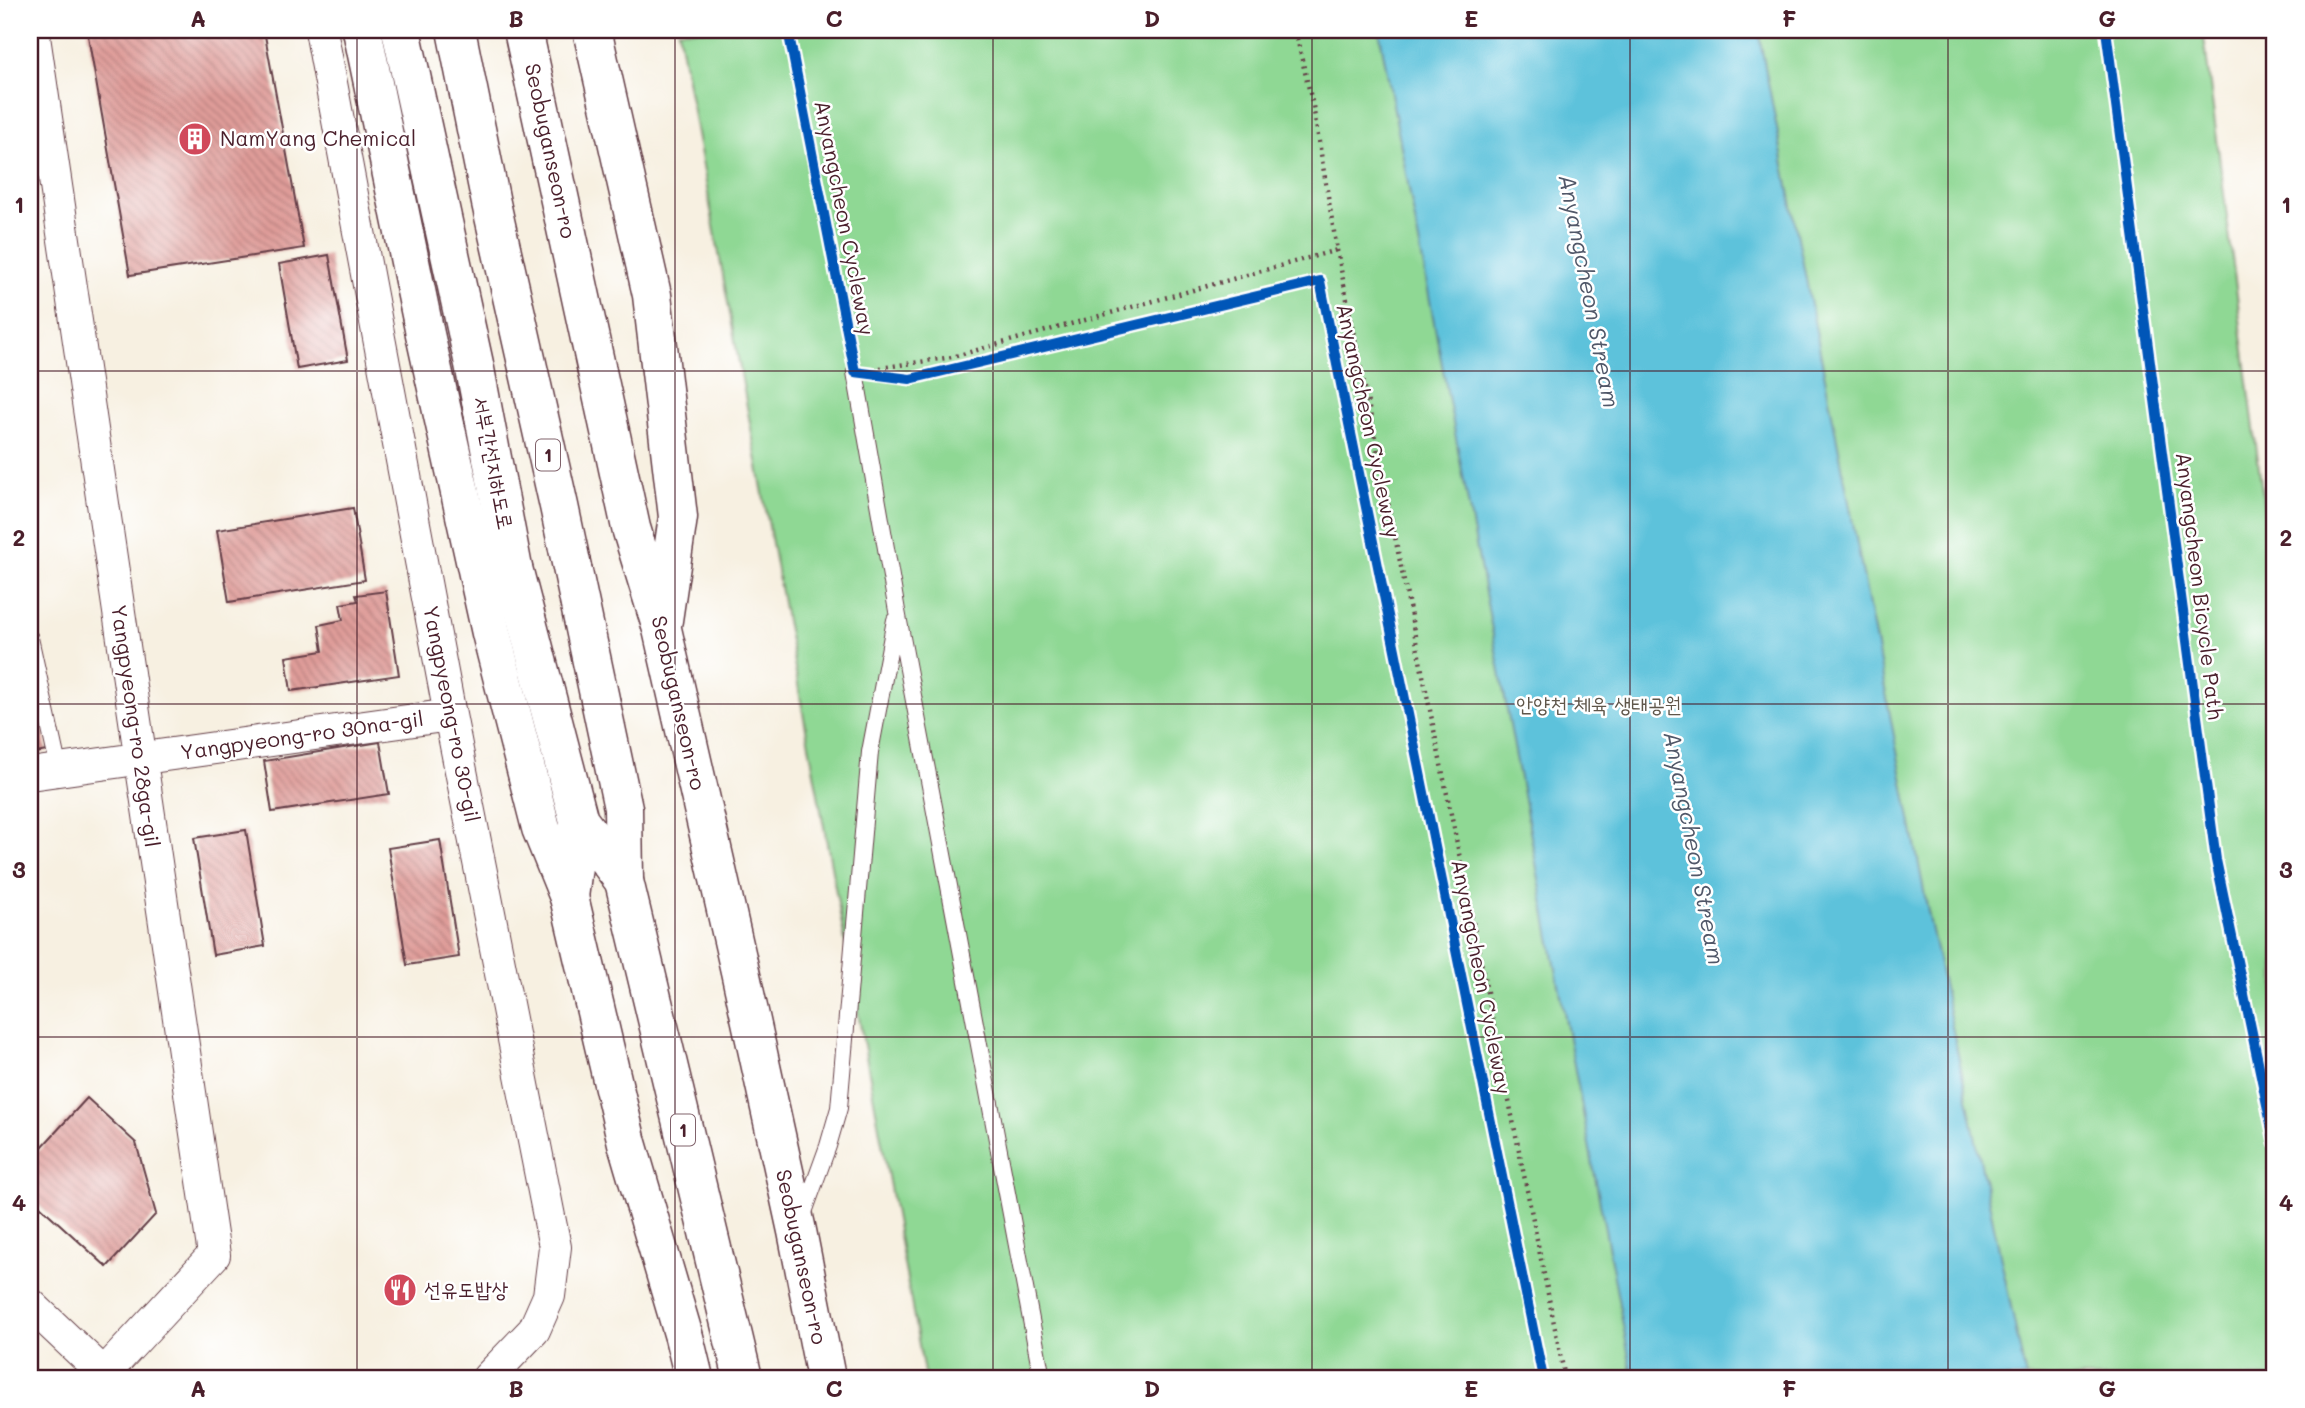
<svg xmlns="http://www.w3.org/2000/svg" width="2305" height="1408" viewBox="0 0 2305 1408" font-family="Mali,'Poor Story',sans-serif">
  <defs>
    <pattern id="building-back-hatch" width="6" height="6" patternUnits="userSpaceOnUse" patternTransform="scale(1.75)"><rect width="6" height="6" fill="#df9c99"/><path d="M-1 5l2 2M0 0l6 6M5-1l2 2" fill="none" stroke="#b77f7d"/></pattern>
  </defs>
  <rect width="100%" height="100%" fill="#fff"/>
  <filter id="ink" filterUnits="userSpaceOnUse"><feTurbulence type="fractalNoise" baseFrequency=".0143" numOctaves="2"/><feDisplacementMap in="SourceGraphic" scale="14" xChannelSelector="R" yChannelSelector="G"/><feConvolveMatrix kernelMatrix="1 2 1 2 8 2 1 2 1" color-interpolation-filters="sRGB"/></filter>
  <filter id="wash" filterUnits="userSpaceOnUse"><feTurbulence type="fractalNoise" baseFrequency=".00686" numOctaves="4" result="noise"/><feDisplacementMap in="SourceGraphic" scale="28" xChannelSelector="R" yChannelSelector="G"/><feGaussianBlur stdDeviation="1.57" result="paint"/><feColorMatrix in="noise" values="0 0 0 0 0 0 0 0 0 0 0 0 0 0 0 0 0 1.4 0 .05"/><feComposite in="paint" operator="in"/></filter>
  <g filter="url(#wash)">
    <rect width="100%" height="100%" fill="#f7f0e1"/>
    <path fill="#8fd894" stroke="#6c7c60" stroke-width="2" d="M678,30h1525l72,563v785h-1350z"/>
    <path fill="#5dc2db" stroke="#547083" stroke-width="2" d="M1379,30h379l170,882 98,466h-393z"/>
    <g id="blocks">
      <path fill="url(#building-back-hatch)" d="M87,30h177l40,218 -174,27z
        M329,255l19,105 -51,9 -18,-105z
        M353,508l12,72 -136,22 -12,-72z
        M386,591l13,84 -108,16 -5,-34 37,-6 -4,-26 24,-5 -3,-16 18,-3 -2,-6z
        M36,690l11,61 -17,3v-63z
        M380,742l9,52 -117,18 -8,-51z
        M246,830l19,116 -52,9 -19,-117z
        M440,840l19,117 -52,8 -19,-117z
        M87,1098l49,45 20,71 -49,53 -77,-70v-37z"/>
    </g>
  </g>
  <g filter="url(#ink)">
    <use href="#blocks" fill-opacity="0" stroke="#643e46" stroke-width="2"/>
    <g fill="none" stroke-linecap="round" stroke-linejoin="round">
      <defs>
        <path id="service" d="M855,372l42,239 145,767
          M30,638l29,132
          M803,1215l25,-69 11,-38 31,-356 25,-132"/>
        <path id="minor" d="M33,30l181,1225 -114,123
          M321,30l129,685 105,532 -6,49 -15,34 -46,48
          M30,774l420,-59
          M30,1304l74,70"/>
        <path id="primary" d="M362,30l63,304 66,299 50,195 28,69 58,246 57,194 10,41
          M456,30l35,173 68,303 64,302 1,73 119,497
          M523,30l108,498 31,101 78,342 57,260 29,147
          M592,30l60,265 26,222 -15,103"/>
        <path id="trunk" d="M401,30l73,334 39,204 66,253 45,60
          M569,897l10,-76"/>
      </defs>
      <use href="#service" stroke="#643e46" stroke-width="18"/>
      <use href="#minor" stroke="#643e46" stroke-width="34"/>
      <use href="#primary" stroke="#643e46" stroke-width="41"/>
      <use href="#trunk" stroke="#643e46" stroke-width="41"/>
      <path stroke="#643e46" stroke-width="4.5" stroke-dasharray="2 5" stroke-linecap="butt" d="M1337,250l228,1128
        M880,368l72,-11 385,-107 -24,-144 -18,-76"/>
      <use href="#service" stroke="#fff" stroke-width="16"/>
      <use href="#minor" stroke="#fff" stroke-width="32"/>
      <use href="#primary" stroke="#fff" stroke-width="38"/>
      <use href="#trunk" stroke="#fff" stroke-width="38"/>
      <defs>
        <path id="cycleway" d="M788,30l67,342 55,7 410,-98 223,1097
          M2106,30l110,830 59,283"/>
      </defs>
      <use href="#cycleway" stroke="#fff" stroke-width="15"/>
      <use href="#cycleway" stroke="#0057b8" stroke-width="10"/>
    </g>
  </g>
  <path fill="none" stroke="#4a1f2b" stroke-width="2" stroke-opacity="0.55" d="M357,30v1348M675,30v1348M993,30v1348M1312,30v1348M1630,30v1348M1948,30v1348M30,371h2245M30,704h2245M30,1037h2245"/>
  <defs>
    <symbol id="building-disc" viewBox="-11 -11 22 22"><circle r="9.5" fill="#d1495b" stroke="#fff"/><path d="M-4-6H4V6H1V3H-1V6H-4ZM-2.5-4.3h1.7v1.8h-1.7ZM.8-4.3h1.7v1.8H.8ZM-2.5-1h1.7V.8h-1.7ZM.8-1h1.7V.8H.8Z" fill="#fff"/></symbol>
    <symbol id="restaurant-disc" viewBox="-11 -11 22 22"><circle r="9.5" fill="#d1495b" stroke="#fff"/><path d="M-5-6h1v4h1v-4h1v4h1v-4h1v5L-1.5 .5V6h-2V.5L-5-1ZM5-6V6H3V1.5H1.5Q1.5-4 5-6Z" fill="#fff"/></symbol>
  </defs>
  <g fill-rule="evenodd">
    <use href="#building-disc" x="176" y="120" width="38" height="38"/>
    <use href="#restaurant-disc" x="381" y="1271" width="38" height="38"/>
  </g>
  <g text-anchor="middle" stroke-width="5" stroke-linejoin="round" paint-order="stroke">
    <g fill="#fff" stroke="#80626b" stroke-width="2">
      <rect x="536" y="439.5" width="24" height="31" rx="5"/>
      <rect x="671" y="1114.5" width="24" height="31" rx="5"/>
    </g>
    <g font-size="19" font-weight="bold" fill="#4a1f2b">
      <text x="548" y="462">1</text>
      <text x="683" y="1137">1</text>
    </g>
    <g font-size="21" fill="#4a1f2b" stroke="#fff" text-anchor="start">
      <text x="220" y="146">NamYang Chemical</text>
      <text x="424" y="1297">선유도밥상</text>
    </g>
    <g font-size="21" fill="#4a1f2b" stroke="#fff">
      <text transform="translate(550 151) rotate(78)" y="7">Seobuganseon-ro</text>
      <text transform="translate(844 218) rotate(79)" y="7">Anyangcheon Cycleway</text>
      <text transform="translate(1368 421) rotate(78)" y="7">Anyangcheon Cycleway</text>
      <text transform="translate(493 463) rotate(79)" y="7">서부간선지하도로</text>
      <text transform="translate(2199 586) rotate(83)" y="7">Anyangcheon Bicycle Path</text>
      <text transform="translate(678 703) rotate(77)" y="7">Seobuganseon-ro</text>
      <text transform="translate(451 714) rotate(79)" y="7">Yangpyeong-ro 30-gil</text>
      <text transform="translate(135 726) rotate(82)" y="7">Yangpyeong-ro 28ga-gil</text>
      <text transform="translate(302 736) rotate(-8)" y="7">Yangpyeong-ro 30na-gil</text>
      <text transform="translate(1481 977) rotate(79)" y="7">Anyangcheon Cycleway</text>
      <text transform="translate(801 1257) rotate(78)" y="7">Seobuganseon-ro</text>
    </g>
    <g font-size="21" fill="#5f564a" stroke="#fff">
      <text x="1599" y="712">안양천 체육 생태공원</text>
    </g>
    <g font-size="23" font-style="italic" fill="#515869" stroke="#fff">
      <text transform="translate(1589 291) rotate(79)" y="8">Anyangcheon Stream</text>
      <text transform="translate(1694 848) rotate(79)" y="8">Anyangcheon Stream</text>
    </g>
  </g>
  <rect width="2305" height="1408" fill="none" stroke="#fff" stroke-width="77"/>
  <rect x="38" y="38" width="2228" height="1332" fill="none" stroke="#4a1f2b" stroke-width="2.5"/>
  <g font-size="23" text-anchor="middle" font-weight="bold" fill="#4a1f2b">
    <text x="198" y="27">A</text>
    <text x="516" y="27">B</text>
    <text x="834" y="27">C</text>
    <text x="1152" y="27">D</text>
    <text x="1471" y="27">E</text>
    <text x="1789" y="27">F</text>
    <text x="2107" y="27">G</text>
    <text x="19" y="213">1</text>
    <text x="2286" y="213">1</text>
    <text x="19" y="546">2</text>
    <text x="2286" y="546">2</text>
    <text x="19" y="878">3</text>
    <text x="2286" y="878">3</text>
    <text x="19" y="1211">4</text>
    <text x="2286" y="1211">4</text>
    <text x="198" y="1397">A</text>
    <text x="516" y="1397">B</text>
    <text x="834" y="1397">C</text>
    <text x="1152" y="1397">D</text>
    <text x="1471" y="1397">E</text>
    <text x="1789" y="1397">F</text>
    <text x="2107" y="1397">G</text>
  </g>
</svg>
